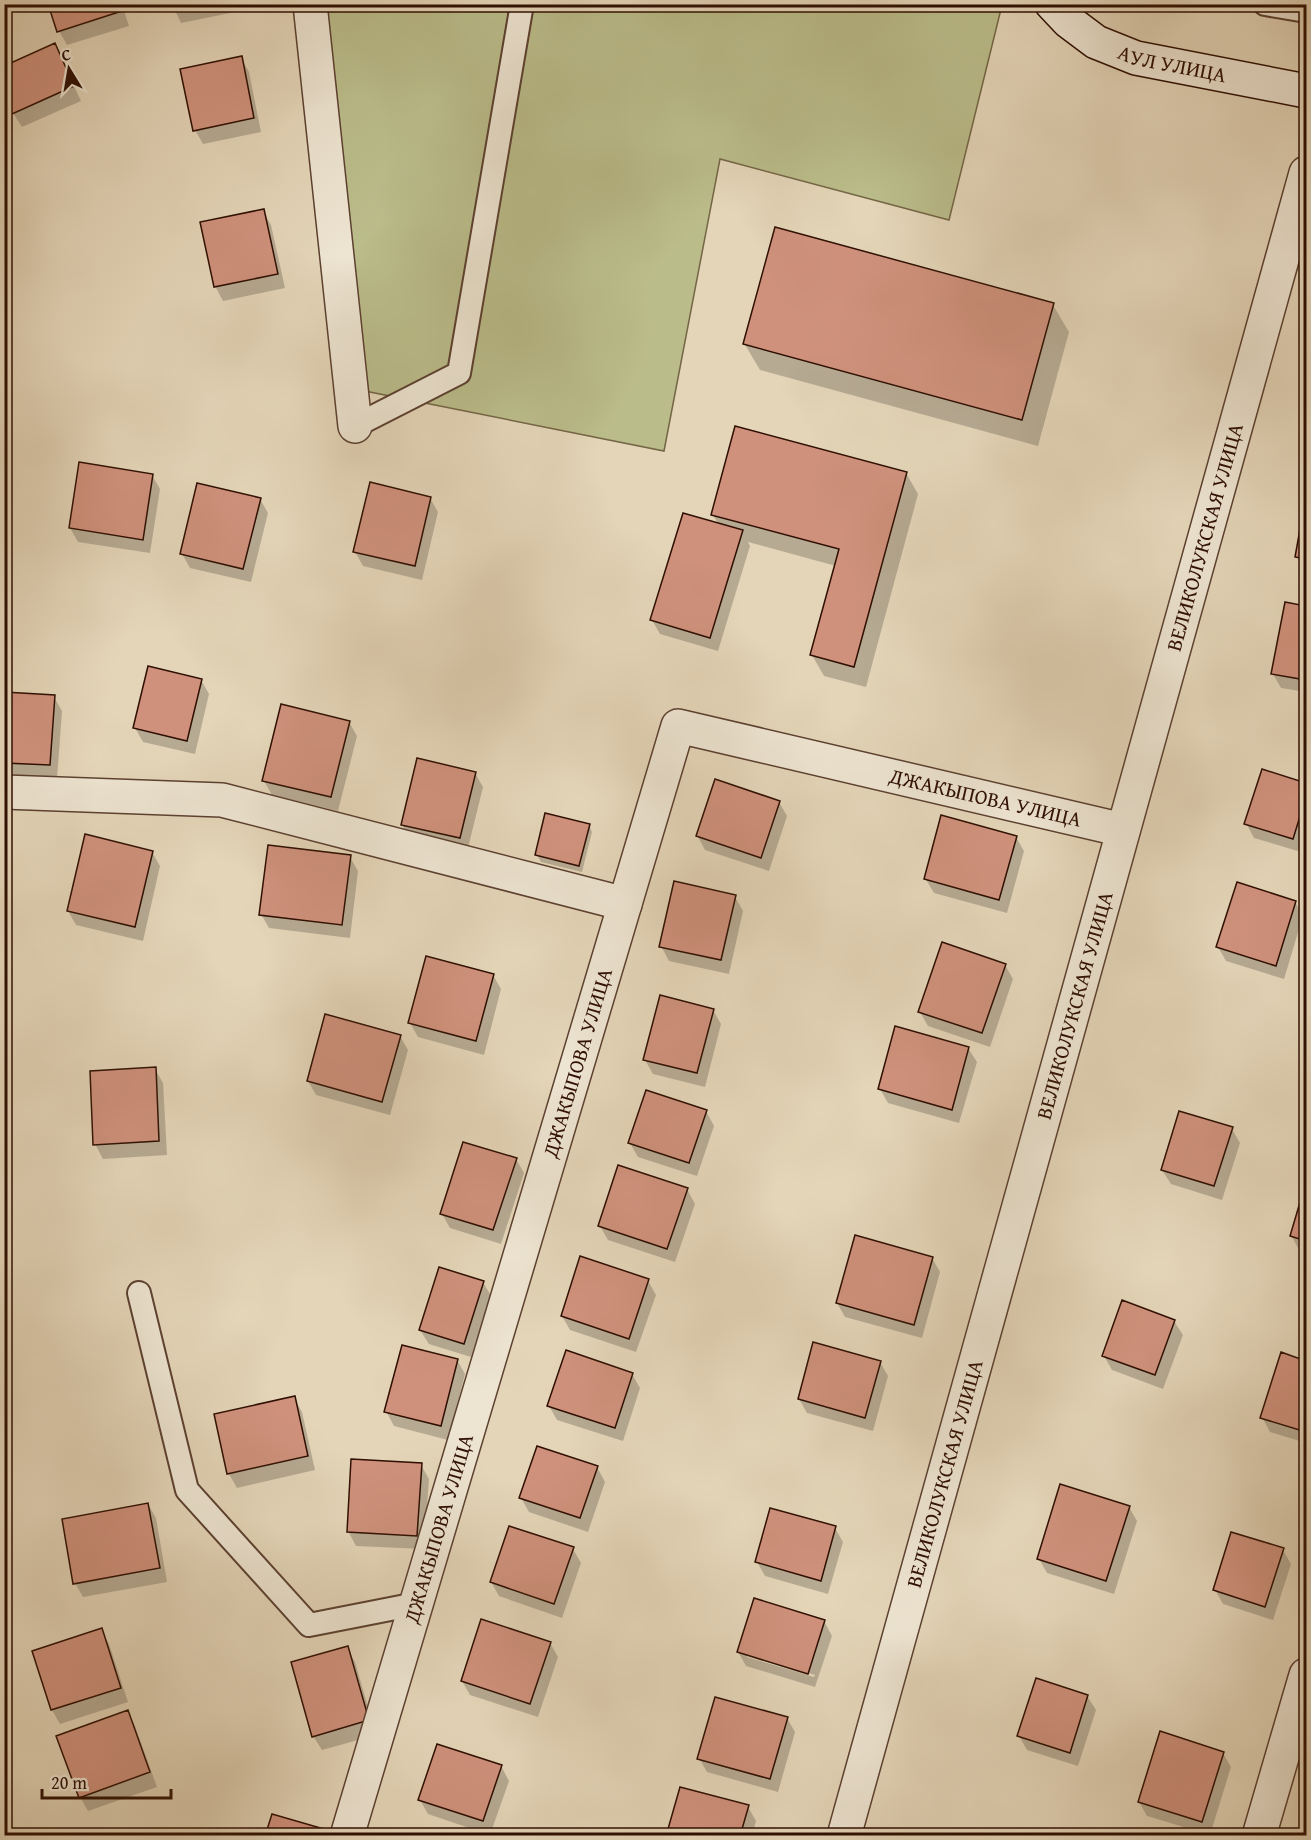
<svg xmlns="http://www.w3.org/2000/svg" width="1311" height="1840" viewBox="0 0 1311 1840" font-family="'Gentium Book Plus',serif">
  <rect width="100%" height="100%" fill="#e4d5b8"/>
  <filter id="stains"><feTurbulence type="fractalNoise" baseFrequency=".00333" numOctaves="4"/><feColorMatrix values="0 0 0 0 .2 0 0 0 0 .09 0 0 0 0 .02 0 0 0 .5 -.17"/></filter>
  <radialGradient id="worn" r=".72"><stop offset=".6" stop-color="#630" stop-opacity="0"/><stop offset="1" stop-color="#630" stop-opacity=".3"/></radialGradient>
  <path fill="#babc8a" stroke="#746646" stroke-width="1.5" d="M318,5h684l-53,215 -229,-61 -56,292 -304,-61z"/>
  <path fill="#0003" fill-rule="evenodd" d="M50,4h72l7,22 -62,19 -8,-14z
    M172,4h77l1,5 -69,14z
    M1228,4h78v9l-74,-2z
    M55,45l26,56 -59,26 -9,-14z
    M241,58l8,14 12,60 -58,12 -8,-14z
    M263,211l8,14 14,63 -62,13 -8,-15z
    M1053,305l16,27 -31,114 -278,-76 -16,-27z
    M906,473l12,21 -52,193 -42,-11 -12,-21 24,-89 -88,-24 2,4 -32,105 -58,-17 -8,-14 67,-95 -6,-10z
    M152,475l8,14 -10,64 -72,-11 -8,-14z
    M430,498l8,14 -16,68 -59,-14 -8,-14z
    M260,499l8,14 -17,69 -61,-14 -8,-14z
    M1306,504v68l-9,-15z
    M1286,604l20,4v84l-25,-4 -8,-14z
    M201,680l8,14 -14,60 -52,-12 -8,-14z
    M4,693l50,4 8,14 -5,68 -53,-3z
    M349,722l8,14 -19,75 -66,-16 -8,-14z
    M1263,771l43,14v50l-5,17 -47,-14 -8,-15z
    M475,773l8,14 -16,65 -56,-13 -9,-14z
    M779,802l8,14 -18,55 -64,-21 -8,-15z
    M589,825l3,7 -10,40 -41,-10 -4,-7z
    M1016,837l8,14 -17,62 -73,-20 -9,-15z
    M152,852l8,14 -17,75 -67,-16 -8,-14z
    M350,857l8,14 -8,67 -81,-10 -8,-14z
    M735,897l8,14 -14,63 -60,-13 -8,-15z
    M1295,902l8,14 -19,63 -58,-18 -8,-14z
    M1005,965l8,14 -23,68 -62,-21 -8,-14z
    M493,975l8,14 -17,66 -66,-18 -8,-14z
    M713,1010l8,14 -16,63 -52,-13 -8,-14z
    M400,1036l8,14 -18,65 -74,-20 -8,-14z
    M968,1048l9,14 -18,61 -71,-20 -8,-14z
    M155,1069l8,14 4,72 -64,4 -8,-15z
    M706,1111l8,15 -17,50 -59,-19 -8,-14z
    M1232,1129l8,14 -18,57 -51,-16 -9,-14z
    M516,1159l8,14 -23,71 -51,-16 -8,-14z
    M1306,1187v65l-7,-2 -8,-15z
    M687,1189l8,15 -20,58 -67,-22 -8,-14z
    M932,1258l8,14 -18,66 -77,-21 -8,-14z
    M648,1281l8,14 -20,57 -66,-22 -8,-14z
    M483,1282l8,14 -20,61 -42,-13 -9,-14z
    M1174,1321l9,14 -20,54 -51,-19 -8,-14z
    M1282,1354l24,8v81l-36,-11 -8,-15z
    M457,1360l8,14 -17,66 -54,-14 -8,-15z
    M880,1362l8,14 -15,55 -66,-18 -8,-14z
    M632,1374l8,14 -17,53 -66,-21 -8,-14z
    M294,1398l8,14 13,58 -78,18 -8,-14 -13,-59z
    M421,1465l8,14 -5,70 -68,-3 -8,-15z
    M597,1467l8,15 -17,50 -59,-20 -8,-14z
    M148,1504l8,14 11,64 -84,15 -8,-14z
    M1129,1507l8,14 -23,73 -67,-21 -8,-14z
    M835,1528l8,14 -15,52 -63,-18 -8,-14z
    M573,1549l8,14 -19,55 -63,-22 -8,-14z
    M1283,1550l8,14 -18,56 -50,-16 -8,-14z
    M824,1621l8,15 -17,51 -69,-21 -8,-14zM747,1654l68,21 -1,2 -67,-20z
    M101,1630l8,14 19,58 -68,22 -8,-14z
    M550,1643l8,14 -20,60 -68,-22 -8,-14z
    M347,1648l8,14 21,73 -54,15 -9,-14z
    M1087,1696l9,14 -18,56 -51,-16 -8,-14z
    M127,1712l8,14 22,61 -69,24 -8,-14z
    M787,1718l8,14 -17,60 -71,-20 -8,-14z
    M1223,1753l8,14 -21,68 -63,-19 -8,-14z
    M501,1766l8,15 -19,54 -62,-21 -8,-14z
    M748,1807l8,14 -4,15h-84z"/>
  <path fill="#cf917c" stroke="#2f0f02" stroke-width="1.5" d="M48,4h72l2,7 -65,21z
    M170,4h24l-23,5z
    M55,43l19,43 -62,28 -8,-18v-30z
    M242,56l12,62 -61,13 -13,-62z
    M264,209l14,65 -64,13 -14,-65z
    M775,227l279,76 -32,117 -279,-76z
    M735,426l172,46 -53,195 -44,-12 29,-106 -128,-34z
    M79,462l74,12 -10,66 -74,-12z
    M370,482l61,15 -16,69 -62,-14z
    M197,483l64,15 -18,71 -63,-15z
    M1306,496v63l-11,-2z
    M683,513l60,17 -33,108 -60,-18z
    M1285,602l21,4v74l-35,-6z
    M148,666l54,13 -15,62 -54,-13z
    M4,692l51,3 -5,70 -46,-2z
    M281,704l69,17 -19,76 -69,-16z
    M417,758l59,14 -16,66 -59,-13z
    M1262,769l44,14v14l-13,42 -49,-15z
    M715,779l65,22 -19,57 -65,-22z
    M545,813l45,11 -11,42 -44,-11z
    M941,815l76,21 -18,64 -75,-21z
    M85,834l68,17 -18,76 -68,-16z
    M268,845l83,10 -9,70 -83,-10z
    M674,881l62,14 -15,65 -62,-13z
    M1237,882l59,19 -20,65 -60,-19z
    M942,942l64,22 -24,69 -64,-21z
    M426,956l68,18 -18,67 -68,-18z
    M660,995l54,14 -17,64 -54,-13z
    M325,1014l76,21 -19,67 -75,-21z
    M895,1026l74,21 -17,63 -74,-21z
    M156,1067l3,74 -66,4 -3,-74z
    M646,1090l61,20 -18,53 -61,-20z
    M1179,1111l54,16 -19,59 -53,-16z
    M463,1142l54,16 -24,72 -53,-16z
    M618,1165l70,23 -21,61 -69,-23z
    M1306,1182v59l-16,-5z
    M855,1235l78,22 -19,68 -78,-22z
    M580,1256l69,23 -20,60 -68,-23z
    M439,1267l45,14 -20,63 -45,-14z
    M1122,1300l53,20 -20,55 -53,-19z
    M813,1342l68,19 -16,57 -67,-19z
    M402,1345l56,14 -17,67 -57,-14z
    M566,1350l67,23 -18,55 -68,-22z
    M1281,1352l25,9v71l-46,-14z
    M295,1396l13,60 -81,18 -13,-60z
    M537,1446l61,20 -18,52 -61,-20z
    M351,1459l71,4 -5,73 -70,-4z
    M1060,1484l70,22 -24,75 -69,-22z
    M148,1503l12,65 -87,16 -11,-65z
    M770,1508l66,18 -15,55 -66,-19z
    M509,1526l65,21 -20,57 -64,-22z
    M1231,1532l53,16 -19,59 -52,-17z
    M754,1598l71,22 -17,54 -71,-22z
    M481,1619l70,23 -21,62 -69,-23z
    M102,1628l19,60 -70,22 -19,-59z
    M348,1646l21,74 -57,17 -21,-75z
    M1036,1678l52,17 -18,58 -53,-17z
    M715,1697l73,20 -18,62 -73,-20z
    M128,1710l22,62 -71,26 -23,-62z
    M1160,1731l64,21 -22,70 -64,-20z
    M437,1744l65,21 -19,56 -65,-21z
    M680,1787l69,18 -9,31h-74z
    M272,1814l52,15 -2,7h-57z"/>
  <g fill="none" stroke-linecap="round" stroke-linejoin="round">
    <defs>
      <path id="service" d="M1265,4l41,7
        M355,426l104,-53 63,-369
        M139,1293l48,197 122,135 107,-21"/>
      <g id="minor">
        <path d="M310,4l45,422"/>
        <path d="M4,792l218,8 403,104"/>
        <path id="s1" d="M347,1836l331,-1110 445,104"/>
        <path id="s2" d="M844,1836l462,-1663"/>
        <path d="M1259,1836l47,-161"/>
      </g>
      <g id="secondary">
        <path id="s3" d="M1052,4l16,17 28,21 40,16 170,33"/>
      </g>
    </defs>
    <use href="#service" stroke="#5c4030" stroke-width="26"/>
    <use href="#minor" stroke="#5c4030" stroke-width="36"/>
    <use href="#secondary" stroke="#2f0f02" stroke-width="36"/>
    <use href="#service" stroke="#ede4d1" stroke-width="22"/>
    <use href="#minor" stroke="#ede4d1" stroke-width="33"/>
    <use href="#secondary" stroke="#ede4d1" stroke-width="33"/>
  </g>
  <g text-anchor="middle" stroke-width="4.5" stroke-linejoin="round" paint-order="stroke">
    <g font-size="21" fill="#2f0f02" stroke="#ede4d1">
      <text dy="7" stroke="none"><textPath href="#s3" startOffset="138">АУЛ УЛИЦА</textPath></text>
      <text dy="7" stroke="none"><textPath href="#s2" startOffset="1348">ВЕЛИКОЛУКСКАЯ УЛИЦА</textPath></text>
      <text dy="7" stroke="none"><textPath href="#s1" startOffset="1474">ДЖАКЫПОВА УЛИЦА</textPath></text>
      <text dy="7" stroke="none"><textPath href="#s2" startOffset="862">ВЕЛИКОЛУКСКАЯ УЛИЦА</textPath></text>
      <text dy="7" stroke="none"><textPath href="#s1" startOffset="807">ДЖАКЫПОВА УЛИЦА</textPath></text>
      <text dy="7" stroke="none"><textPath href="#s2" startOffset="376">ВЕЛИКОЛУКСКАЯ УЛИЦА</textPath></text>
      <text dy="7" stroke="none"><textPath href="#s1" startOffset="321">ДЖАКЫПОВА УЛИЦА</textPath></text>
    </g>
  </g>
  <rect width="1311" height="1840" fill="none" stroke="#e4d5b8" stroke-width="24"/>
  <rect x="6" y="6" width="1299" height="1828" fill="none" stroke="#2f0f02" stroke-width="3"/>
  <rect x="12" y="12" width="1287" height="1816" fill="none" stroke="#2f0f02" stroke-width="1.5"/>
  <g transform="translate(69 69) rotate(349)" stroke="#ede4d1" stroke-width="4.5" paint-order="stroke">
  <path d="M0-4.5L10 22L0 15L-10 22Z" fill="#2f0f02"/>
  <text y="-9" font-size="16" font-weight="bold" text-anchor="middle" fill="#2f0f02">С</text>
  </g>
  <path d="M42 1789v9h129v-9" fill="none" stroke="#2f0f02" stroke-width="3"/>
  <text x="51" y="1789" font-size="18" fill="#2f0f02" stroke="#ede4d1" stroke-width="4.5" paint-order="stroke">20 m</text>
  <rect width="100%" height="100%" filter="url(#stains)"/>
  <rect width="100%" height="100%" fill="url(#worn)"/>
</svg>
